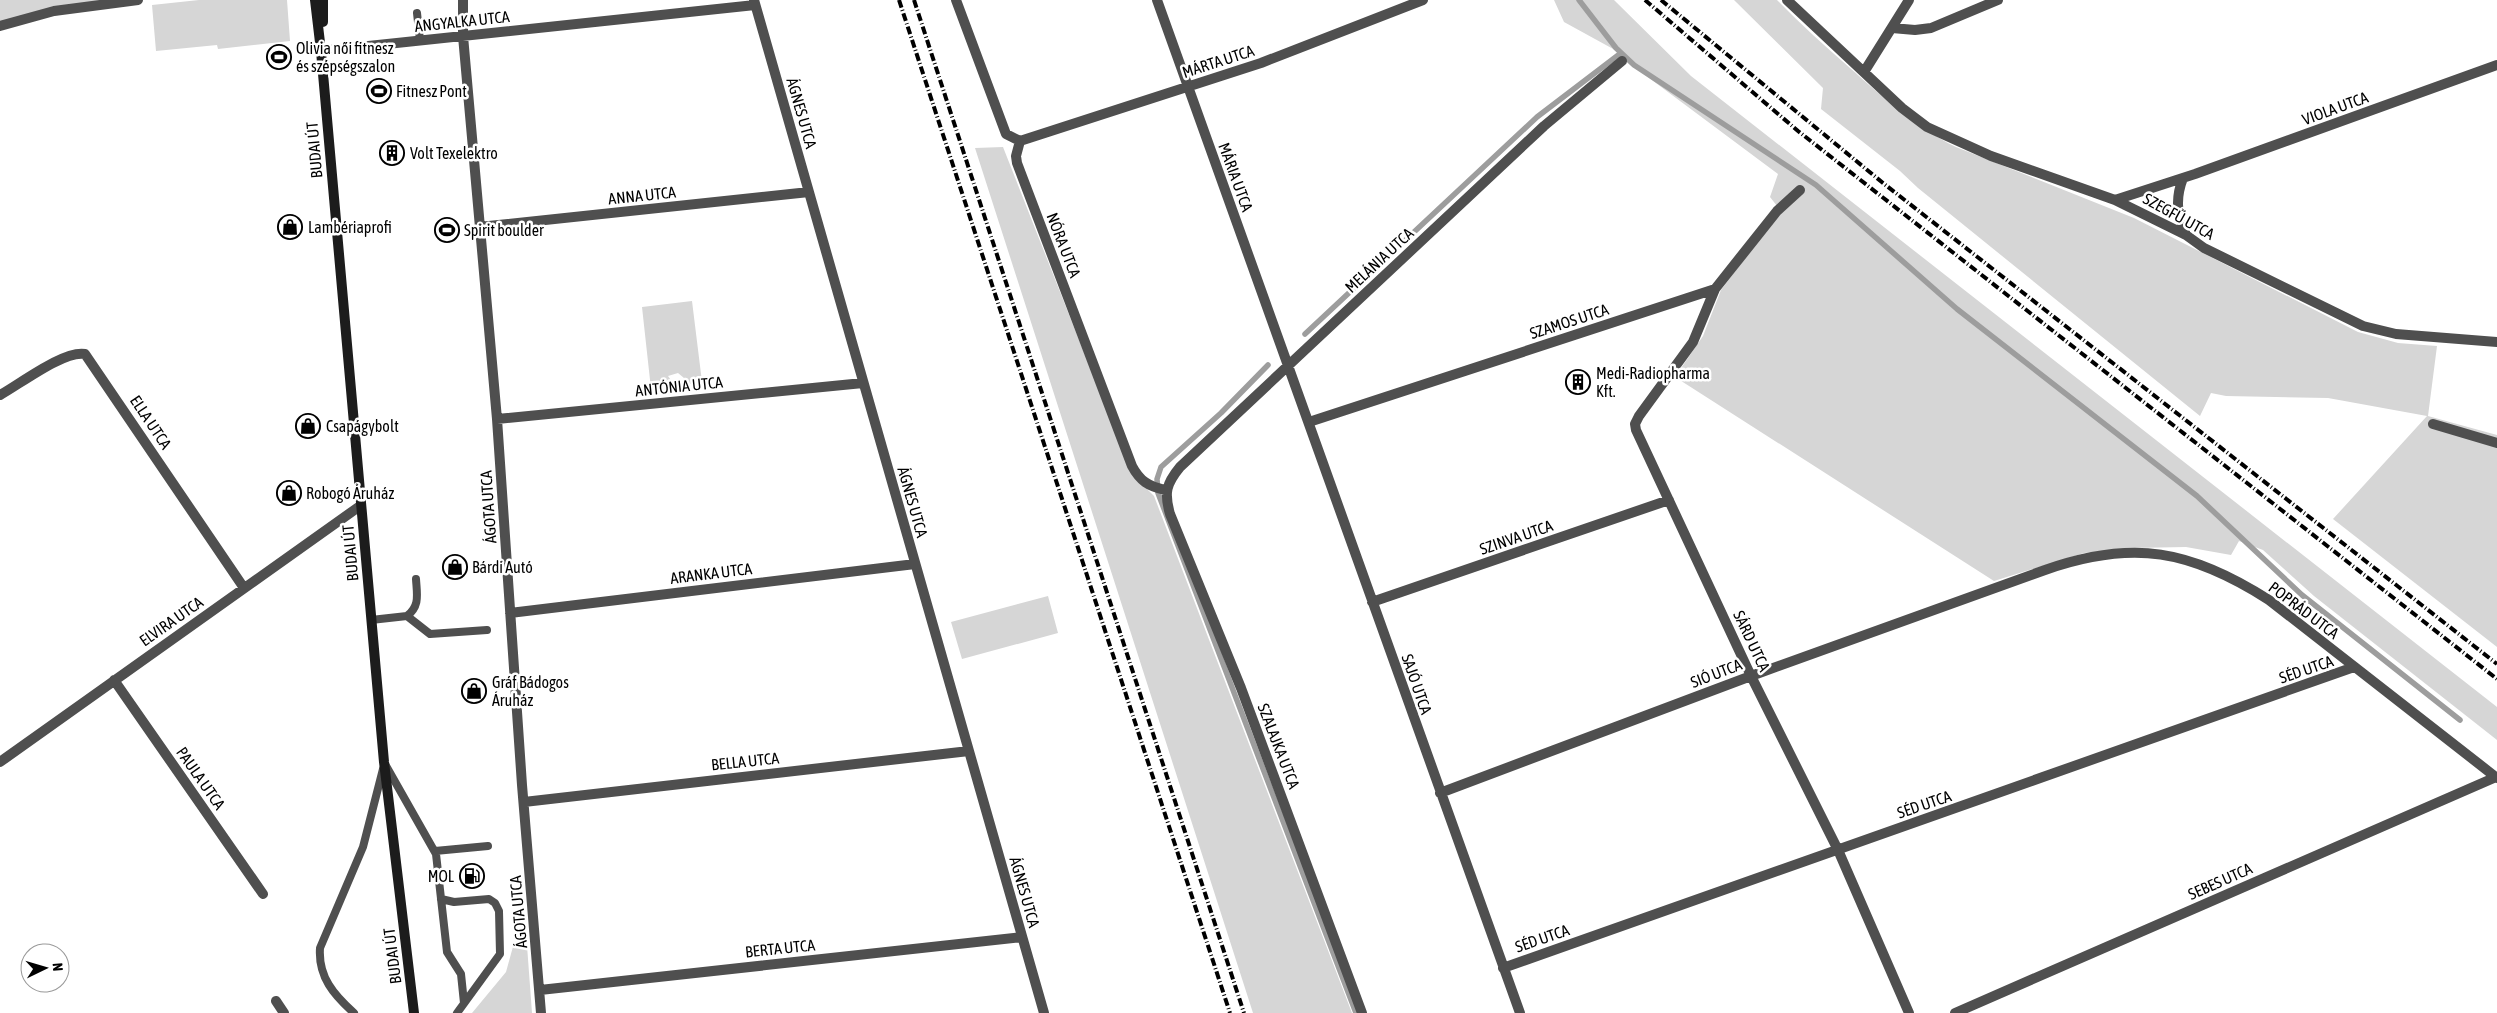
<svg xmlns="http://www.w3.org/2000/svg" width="2497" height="1013" viewBox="0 0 2497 1013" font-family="'Asap Condensed',sans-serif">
  <rect width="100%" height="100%" fill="#fff"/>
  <path fill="#d6d6d6" d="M0,0h138l-138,26z
    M199,0h88l3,41 -72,8 -1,-4 -61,6 -4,-46z
    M1554,0h60l77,76 806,631v33l-183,-144 -51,-46 -24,-9 -8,14 -45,-8 -54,1 -48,5 -90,28 -319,-204 28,-41 18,-46 60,-79 -11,-14 8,-23 -145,-108 -18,-16 -51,-28z
    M1734,0h43c23,24 48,46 73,68 34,30 65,59 106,79l178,71 224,114 40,11 39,3 -9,70 69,19v212l-164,-128 94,-103 -99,-18 -102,-2 -15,-3 -11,23 -282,-228 -18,-17 -79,-62 2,-21z
    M1003,147l124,315 11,18 16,16 198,517h-99l-278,-865z
    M692,301l10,81 -17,3 -1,-7 -6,-5 -10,3 5,7 -4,3 -18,3 -9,-82z
    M1048,596l10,37 -96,26 -11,-37z
    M526,932l6,81h-60l34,-41 8,-29z"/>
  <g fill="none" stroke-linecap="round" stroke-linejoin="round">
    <path stroke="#9d9d9d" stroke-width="5.5" d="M1579,0l37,48 18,17 182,120 141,124 240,187 105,99 158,125
      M1305,334l232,-217 84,-64
      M1268,365l-47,48 -60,54 -4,12 1,14 198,520"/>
    <path stroke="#4f4f4f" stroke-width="8" d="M417,13l3,27
      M407,616c13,-10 10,-21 9,-37
      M371,620l36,-4 23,18 57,-4
      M385,764l51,90 11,98 14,22 3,29
      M435,851l53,-5
      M441,899l13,3 35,-3 6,4 4,8 1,43 -43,59
      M354,1013c-20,-18 -36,-36 -34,-65l43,-101 20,-78"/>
    <path stroke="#4f4f4f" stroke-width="10" d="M463,0v36l34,383 25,366 19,228
      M754,0l290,1013
      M956,0l50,134 14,7
      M1157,0l363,1013
      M1787,0l115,108 25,19 64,29 124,44 71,35 18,13 159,78 33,8 101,8
      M0,26l54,-15 84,-11
      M1892,28l23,2 16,-2 67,-28
      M321,51l434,-46
      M1864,72l45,-72
      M1020,141l241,-78 162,-63
      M1020,141l-4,15 1,7 115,303c8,15 16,20 33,24
      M2183,178c-8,21 -6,36 3,57
      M2115,200l80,-26 302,-109
      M479,227l330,-35
      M1715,289l-22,53 -54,74 -4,8 1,6 115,246 87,174 71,163
      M0,395c20,-11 64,-45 85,-41l159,234
      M497,419l366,-36
      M1309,422l406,-133 62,-78 23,-21
      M2433,424l64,19
      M1372,602l297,-102
      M510,613l405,-49
      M114,680l149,214
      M0,762l360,-256
      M1440,793l311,-117 294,-106c88,-31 146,-20 224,30l228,178
      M524,802l445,-51
      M1503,968l851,-301
      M540,990l482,-53
      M276,1001l8,12
      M1362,1013l-121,-325 -71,-174c-6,-21 -4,-30 10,-47l364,-341 78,-65
      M1955,1013l541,-236"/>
    <path stroke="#1c1c1c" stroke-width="10" d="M315,0l6,51 63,711 30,251
      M323,22v-22"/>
    <path stroke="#000" stroke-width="4" stroke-dasharray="8 2.5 1 2.5" stroke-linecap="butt" d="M899,0l331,1013
      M914,0l330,1013
      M1645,0l153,131 699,548
      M1661,0l222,183 614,481"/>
  </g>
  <defs>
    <symbol id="stadium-ring" viewBox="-11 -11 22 22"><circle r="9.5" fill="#fff" stroke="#000" stroke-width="1.5"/><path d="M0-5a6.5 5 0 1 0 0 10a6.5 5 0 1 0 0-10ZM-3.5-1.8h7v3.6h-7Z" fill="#000"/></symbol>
    <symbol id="building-ring" viewBox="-11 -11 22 22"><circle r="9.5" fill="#fff" stroke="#000" stroke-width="1.5"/><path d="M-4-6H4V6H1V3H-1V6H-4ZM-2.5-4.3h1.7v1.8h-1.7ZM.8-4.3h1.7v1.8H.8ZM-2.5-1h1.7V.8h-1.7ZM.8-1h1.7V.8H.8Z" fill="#000"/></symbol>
    <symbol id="shop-ring" viewBox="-11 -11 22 22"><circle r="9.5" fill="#fff" stroke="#000" stroke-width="1.5"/><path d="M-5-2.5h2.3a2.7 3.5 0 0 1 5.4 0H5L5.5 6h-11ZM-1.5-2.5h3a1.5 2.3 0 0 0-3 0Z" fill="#000"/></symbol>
    <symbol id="fuel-ring" viewBox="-11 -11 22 22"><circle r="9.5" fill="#fff" stroke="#000" stroke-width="1.5"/><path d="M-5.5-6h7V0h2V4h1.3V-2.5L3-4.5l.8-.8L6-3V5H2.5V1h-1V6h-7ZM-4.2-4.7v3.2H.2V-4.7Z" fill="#000"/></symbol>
  </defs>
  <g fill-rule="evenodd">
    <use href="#stadium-ring" x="265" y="43" width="28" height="28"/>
    <use href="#stadium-ring" x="365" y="77" width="28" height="28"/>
    <use href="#building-ring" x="378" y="139" width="28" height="28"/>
    <use href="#shop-ring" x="276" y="213" width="28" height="28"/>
    <use href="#stadium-ring" x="433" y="216" width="28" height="28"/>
    <use href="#building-ring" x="1564" y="368" width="28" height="28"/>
    <use href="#shop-ring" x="294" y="412" width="28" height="28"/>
    <use href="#shop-ring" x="275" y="479" width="28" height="28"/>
    <use href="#shop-ring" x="441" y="553" width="28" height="28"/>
    <use href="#shop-ring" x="460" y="677" width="28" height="28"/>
    <use href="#fuel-ring" x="458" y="862" width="28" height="28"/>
  </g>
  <g text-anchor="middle" stroke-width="5" stroke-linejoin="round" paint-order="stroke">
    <g font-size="16" fill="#000" stroke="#fff">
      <text transform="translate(462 21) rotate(-6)" y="6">ANGYALKA UTCA</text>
      <text transform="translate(1218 61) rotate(-18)" y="6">MÁRTA UTCA</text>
      <text transform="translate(2335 108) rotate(-20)" y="6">VIOLA UTCA</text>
      <text transform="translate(802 113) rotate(74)" y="6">ÁGNES UTCA</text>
      <text transform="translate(314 150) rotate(-95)" y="6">BUDAI ÚT</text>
      <text transform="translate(1236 177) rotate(70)" y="6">MÁRIA UTCA</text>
      <text transform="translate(642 195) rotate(-6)" y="6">ANNA UTCA</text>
      <text transform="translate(2179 216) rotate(29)" y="6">SZEGFŰ UTCA</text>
      <text transform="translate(1064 245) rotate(69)" y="6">NÓRA UTCA</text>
      <text transform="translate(1379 260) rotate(-43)" y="6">MELÁNIA UTCA</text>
      <text transform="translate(1569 321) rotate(-18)" y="6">SZAMOS UTCA</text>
      <text transform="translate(679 386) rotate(-6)" y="6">ANTÓNIA UTCA</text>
      <text transform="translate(151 422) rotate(56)" y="6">ELLA UTCA</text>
      <text transform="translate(913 502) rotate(74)" y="6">ÁGNES UTCA</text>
      <text transform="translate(488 507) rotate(-94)" y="6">ÁGOTA UTCA</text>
      <text transform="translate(1516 537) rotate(-19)" y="6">SZINVA UTCA</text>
      <text transform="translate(350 553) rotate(-95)" y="6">BUDAI ÚT</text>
      <text transform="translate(711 573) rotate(-7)" y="6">ARANKA UTCA</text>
      <text transform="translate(2304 610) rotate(37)" y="6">POPRÁD UTCA</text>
      <text transform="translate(171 621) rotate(-35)" y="6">ELVIRA UTCA</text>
      <text transform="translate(1752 641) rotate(65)" y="6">SÁRD UTCA</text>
      <text transform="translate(2306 669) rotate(-19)" y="6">SÉD UTCA</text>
      <text transform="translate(1716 673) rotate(-21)" y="6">SIÓ UTCA</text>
      <text transform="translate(1417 684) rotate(71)" y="6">SAJÓ UTCA</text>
      <text transform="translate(1279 746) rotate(69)" y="6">SZALAJKA UTCA</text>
      <text transform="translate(745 761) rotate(-6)" y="6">BELLA UTCA</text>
      <text transform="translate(201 778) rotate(55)" y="6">PAULA UTCA</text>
      <text transform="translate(1924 804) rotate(-19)" y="6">SÉD UTCA</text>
      <text transform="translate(2220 881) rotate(-24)" y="6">SEBES UTCA</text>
      <text transform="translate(1025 892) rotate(74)" y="6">ÁGNES UTCA</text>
      <text transform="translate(518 912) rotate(-95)" y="6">ÁGOTA UTCA</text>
      <text transform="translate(1542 938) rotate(-19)" y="6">SÉD UTCA</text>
      <text transform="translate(780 948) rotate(-6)" y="6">BERTA UTCA</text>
      <text transform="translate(392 956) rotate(-97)" y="6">BUDAI ÚT</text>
    </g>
    <g font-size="16" fill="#000" stroke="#fff" text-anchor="start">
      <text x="296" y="54">Olivia női fitnesz<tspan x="296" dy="18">és szépségszalon</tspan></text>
      <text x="396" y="97">Fitnesz Pont</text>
      <text x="410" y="159">Volt Texelektro</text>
      <text x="308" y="233">Lambériaprofi</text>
      <text x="464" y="236">Spirit boulder</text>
      <text x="1596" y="379">Medi-Radiopharma<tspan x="1596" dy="18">Kft.</tspan></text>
      <text x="326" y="432">Csapágybolt</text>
      <text x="306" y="499">Robogó Áruház</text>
      <text x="472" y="573">Bárdi Autó</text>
      <text x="492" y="688">Gráf Bádogos<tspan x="492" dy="18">Áruház</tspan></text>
      <text x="454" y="882" text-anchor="end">MOL</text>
    </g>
  </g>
  <g transform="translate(45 968) rotate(85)"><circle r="24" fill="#ffffff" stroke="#999999"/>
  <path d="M0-4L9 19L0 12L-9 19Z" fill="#000000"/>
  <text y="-8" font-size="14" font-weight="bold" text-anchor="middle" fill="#000000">N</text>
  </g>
</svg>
